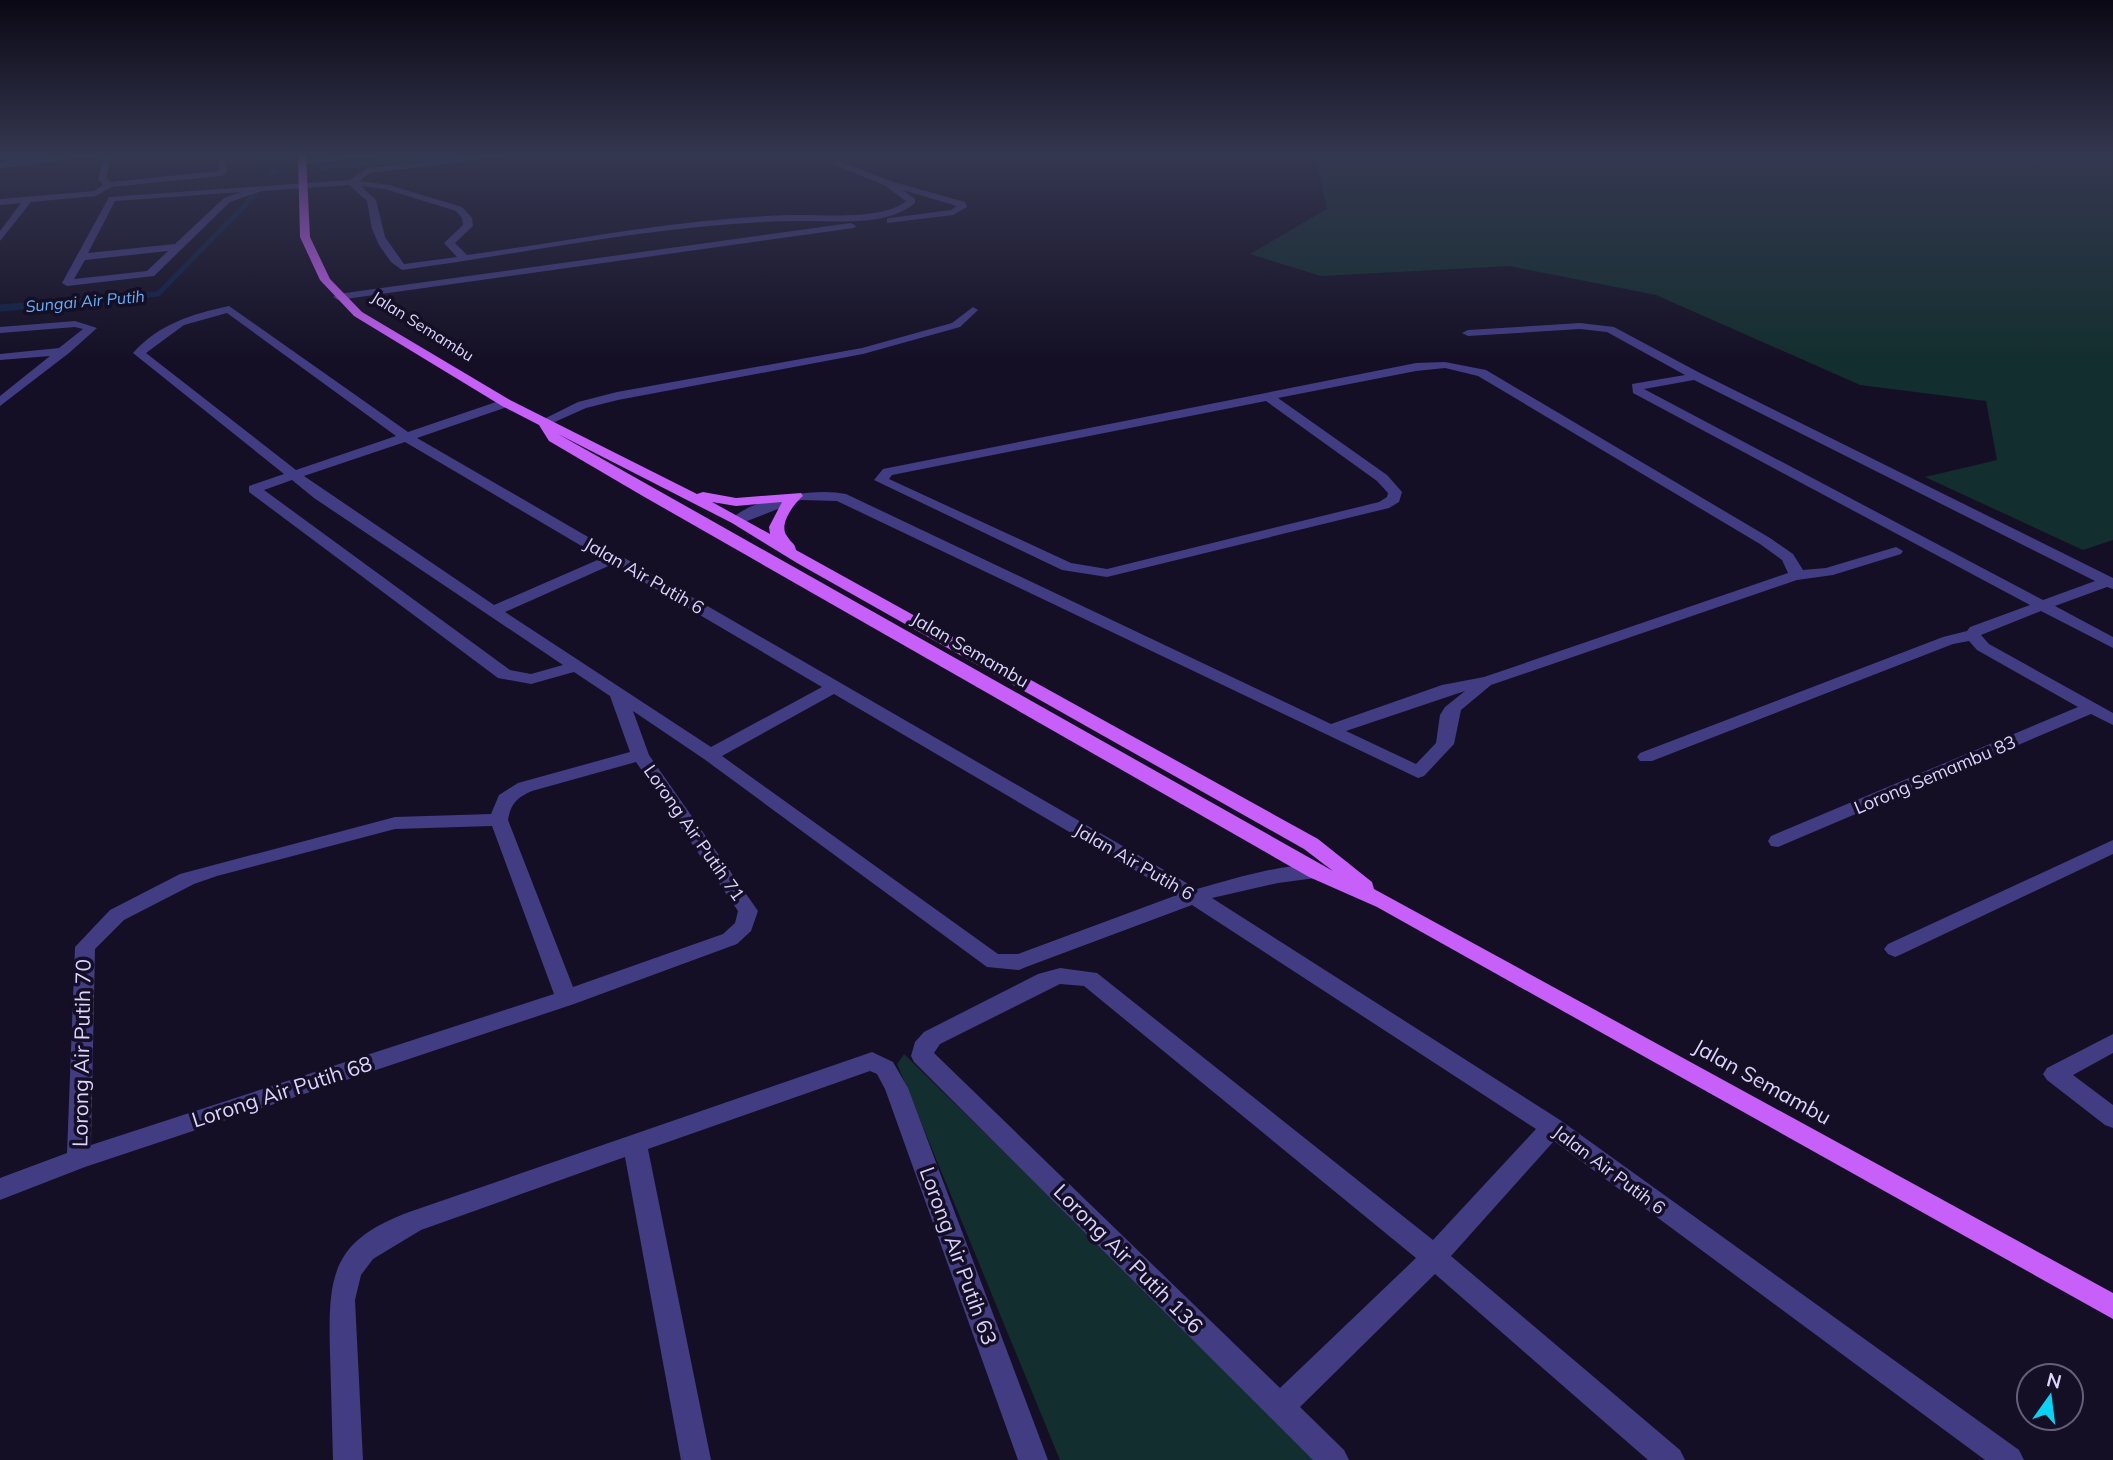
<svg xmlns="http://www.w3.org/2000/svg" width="2113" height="1460" viewBox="0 0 2113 1460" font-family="Mulish,sans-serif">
  <rect width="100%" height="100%" fill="#140f24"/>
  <path fill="#132e2e" d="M1315,156h798v384l-30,10 -158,-73 72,-17 -11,-59 -126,-16 -204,-90 -147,-29 -188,10 -71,-22 77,-45z
    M904,1054l416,406h-260l-163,-396z"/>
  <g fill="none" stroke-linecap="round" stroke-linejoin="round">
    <path stroke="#0e2045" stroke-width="5" d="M318,168l151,-12
      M268,174l7,-3
      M29,305l129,-11 97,-99"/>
    <path stroke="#0e2045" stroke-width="7" d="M0,308l49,-4"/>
    <path fill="#423c82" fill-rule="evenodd" d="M65,156h32l-97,12v-6z
      M104,156h8l-6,22 5,4 107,-11 3,-15h8l-3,17 -4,3 -111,11 -15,9 -65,6 -31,39v-10l21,-28 -21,2v-6l94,-8 9,-6 -5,-6z
      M338,156h34l-70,9 -4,-3z
      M480,156h29l-139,17 -11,8 30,4 73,22 10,11 1,8 -18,17 12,12c107,-15 216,-37 324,-40 31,-1 91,6 115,-14l-22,-16 -50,-20 3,-5 53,21 75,21 2,5 -14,8 -66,8v-4l3,-1 61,-8 6,-4 -54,-16 12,9v4c-29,25 -82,17 -118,18 -128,1 -268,32 -395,49l-11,-8 -12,-17 -7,-16 -5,-28 -18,-16 -87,6 -32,11 -76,74 -87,10 -5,-3 47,-86 240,-17 19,-12zM361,186l24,3 71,22 6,7 1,7 -19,18 13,14 -53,7 -19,-27 -9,-37zM241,192l-17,6 -49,46 -87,9 27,-52zM168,251l-21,20 -73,8 11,-19z
      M851,223l5,3 -2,2 -516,72 -5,-3 5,-3z
      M229,306l179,126 94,-32h8v6l-93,32 780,451c29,-8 98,-30 126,-22l3,5 -3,5 -45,6 -66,15 348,222 459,330 5,10h-39l-431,-319 -103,115 229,194 5,10h-37l-213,-186 -135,133 44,43 5,10h-36l-399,-398 -3,-6 4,-14 9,-10 114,-58 22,-6 37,5 336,267 103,-111 -344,-224 -166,62 -7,3 -32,-3 -283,-208 -71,-48 16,44 109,156 -7,20 -14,13 -163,60 -489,163 -85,33v-22l67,-25 8,-206 35,-37 70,-36 215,-57 96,-3 8,-19 19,-12 112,-31 -20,-56 -36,-24 -43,12 -33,-6 -249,-186v-6l35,-12 -151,-121c26,-29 59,-39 96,-47zM227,313l169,123 -100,34 -150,-117 38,-28zM405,442l197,116 -108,47 -190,-129zM292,480l22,18 249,167 -32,9 -21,-4 -246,-180zM613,564l209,123 -111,60 -206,-135zM834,694l343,201 -159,59h-20l-276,-198zM636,762l102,149 -3,12 -12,11 -150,53 -65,-167c3,-16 8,-22 24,-29zM492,826l62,168 -463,151 4,-196 29,-29 70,-36 23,-8 178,-47zM1060,984l24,2 332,272 -136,130 -346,-335 6,-9z
      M973,307l5,3 -18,17 -97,27 -245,46 -32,8 -38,17 -10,-3 40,-20 39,-10 245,-44 90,-25z
      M75,321l22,7 -28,25 -69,53v-10l50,-40 -50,4v-6l59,-6 24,-19 -8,-2 -75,6v-6z
      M1580,323l34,4 86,46 413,205v11l-6,-2 -52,19 58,31v11l-72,-37 -60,24 8,9 124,69v12l-22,-11 -313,133 -7,-1 -3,-5 3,-5 307,-129 -101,-57 -8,-9 -16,3 -301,117h-12l-3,-4 3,-4 303,-116 24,-6 3,-4 60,-22 -397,-212 -1,-9 53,-9 -78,-43 -27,-3 -112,7 -6,-3 6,-3zM1694,380l401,201 -52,19 -399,-211z
      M1445,362l41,8 284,168 23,16 10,16 23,-2 70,-21 7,4 -2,3 -68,21 -36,5 -306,105 -30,25 -7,34 -30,32 -6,2 -581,-277 -36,-1 -59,23h-10l-2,-3c22,-22 85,-33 116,-26l485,230 111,-39 42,-8 304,-104 -6,-13 -22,-16 -282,-168 -33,-8 -29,3 -138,27 109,77 15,17 -3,10 -10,6 -282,69 -45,-7 -188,-90 9,-11 5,-1 528,-105zM1266,401l111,80 11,12 -1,4 -8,5 -272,67 -36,-6 -182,-84 3,-4zM1465,691l-20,16 -5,8 -4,28 -20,21 -70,-33z
      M2113,840v14l-211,100 -7,3 -7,-3 -4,-5 4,-5z
      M2113,1034v19l-40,22 40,30v23l-8,-3 -58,-45 -4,-6 4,-6z
      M872,1052l21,10 15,26 140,372h-30l-133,-371 -8,-15 -7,-3 -222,78 63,311h-30l-56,-303 -204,73 -48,29 -12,16 -6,25 8,160h-30c-1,-36 -2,-72 -3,-107 -2,-78 1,-113 82,-142z"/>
    <path fill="#c75ff9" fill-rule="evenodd" d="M298,156h8l4,81 20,42 32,33 148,88 187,94 6,-2 33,6 65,-5 2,3c-9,7 -25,29 -16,40 4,7 8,7 9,14l522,289 54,43 2,7 739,404v26l-736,-412 -68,-30 -668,-382 -92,-54 -10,-16 -37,-19 -148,-90 -34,-36 -20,-43zM558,434l174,89 65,40 507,286 29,22zM712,502l24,4 46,-4 -13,25 1,7z"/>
  </g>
  <linearGradient id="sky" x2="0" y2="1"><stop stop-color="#0b0814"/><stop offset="0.43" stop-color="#343750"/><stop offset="1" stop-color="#343750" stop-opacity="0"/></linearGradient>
  <rect width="2113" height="361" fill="url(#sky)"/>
  <g text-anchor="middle" stroke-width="7" stroke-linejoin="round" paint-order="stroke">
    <g font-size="16" font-style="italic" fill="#66affa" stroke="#140f24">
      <text transform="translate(85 301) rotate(-5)" y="6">Sungai Air Putih</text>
    </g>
    <g font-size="16" fill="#dbd4fd" stroke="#140f24">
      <text transform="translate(423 326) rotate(32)" y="6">Jalan Semambu</text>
    </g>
    <g font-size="18" fill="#dbd4fd" stroke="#140f24">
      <text transform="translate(644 576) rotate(30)" y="6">Jalan Air Putih 6</text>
      <text transform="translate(970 650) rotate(30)" y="6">Jalan Semambu</text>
      <text transform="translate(1935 775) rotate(-23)" y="6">Lorong Semambu 83</text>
      <text transform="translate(694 833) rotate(55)" y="6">Lorong Air Putih 71</text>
      <text transform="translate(1134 862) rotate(30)" y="6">Jalan Air Putih 6</text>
      <text transform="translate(1609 1170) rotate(37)" y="6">Jalan Air Putih 6</text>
    </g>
    <g font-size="21" fill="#dbd4fd" stroke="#140f24">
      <text transform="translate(82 1053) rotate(-89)" y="7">Lorong Air Putih 70</text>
      <text transform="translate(1762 1082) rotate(29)" y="7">Jalan Semambu</text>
      <text transform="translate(282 1092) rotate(-18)" y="7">Lorong Air Putih 68</text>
      <text transform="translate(958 1256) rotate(70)" y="7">Lorong Air Putih 63</text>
      <text transform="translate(1128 1259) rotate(45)" y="7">Lorong Air Putih 136</text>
    </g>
  </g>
  <g transform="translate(2050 1397) rotate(14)"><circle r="33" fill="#140f24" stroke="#645e7b" stroke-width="2"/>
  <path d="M0-5L12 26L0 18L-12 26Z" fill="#09d3f5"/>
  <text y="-10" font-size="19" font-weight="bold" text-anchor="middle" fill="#dbd4fd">N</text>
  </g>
</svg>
